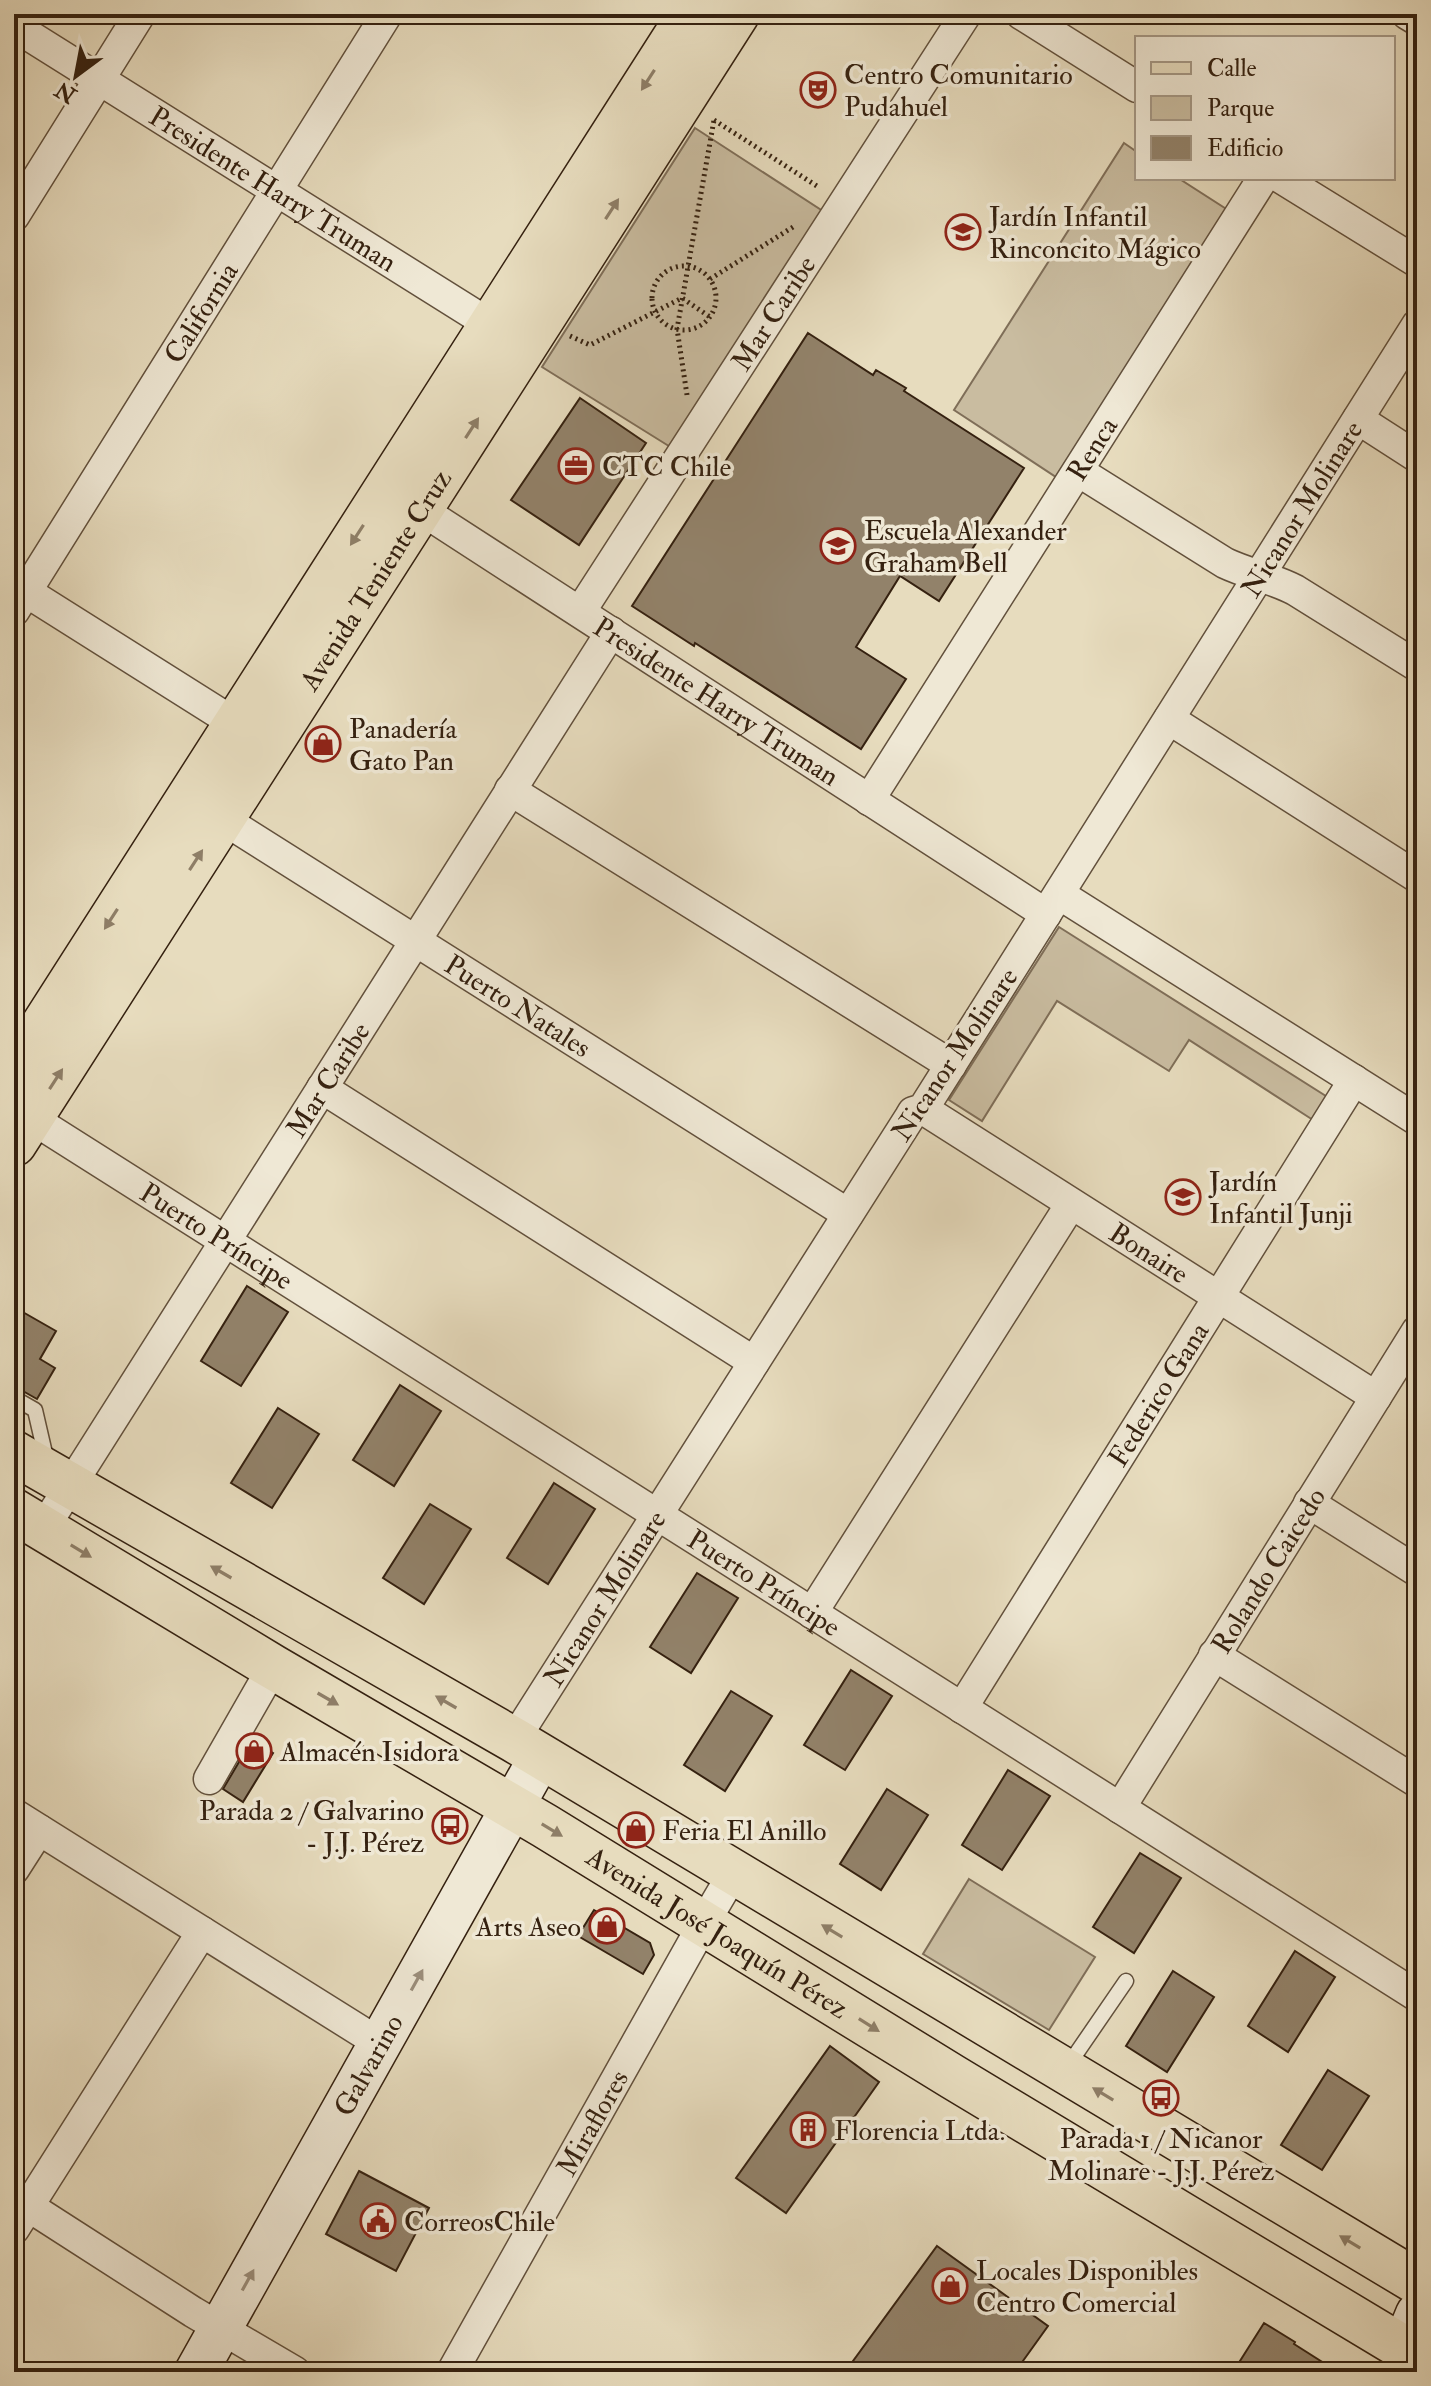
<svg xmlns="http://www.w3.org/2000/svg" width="1431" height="2386" viewBox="0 0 1431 2386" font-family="'IM FELL Double Pica',serif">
  <rect width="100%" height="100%" fill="#e7dcbe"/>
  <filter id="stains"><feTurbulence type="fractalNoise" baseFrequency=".0025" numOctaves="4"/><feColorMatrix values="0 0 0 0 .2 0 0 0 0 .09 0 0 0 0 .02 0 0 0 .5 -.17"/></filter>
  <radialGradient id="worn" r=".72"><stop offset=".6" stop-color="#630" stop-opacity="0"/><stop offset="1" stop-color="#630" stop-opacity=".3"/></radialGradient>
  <path fill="#c9bca0" stroke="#7f6e58" stroke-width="2" d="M695,128l137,89 -152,236 -138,-86z
    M1124,143l13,9v26h41l53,34 -175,265 -102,-67z
    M1059,927l270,171 -16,22 -124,-80 -20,31 -112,-70 -75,120 -33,-21z
    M969,1879l126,78 -46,73 -126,-76z"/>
  <path fill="#92826a" stroke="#352110" stroke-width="2" d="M808,333l65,42 3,-5 30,18 -2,3 120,77 -85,133 -39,-25 -44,71 50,32 -45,70 -166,-106 -1,3 -62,-40z
    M580,398l66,45 -67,102 -68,-45z
    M247,1286l41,26 -47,74 -40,-25z
    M14,1307l42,24 -16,28 15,9 -18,31 -23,-13z
    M400,1385l41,26 -47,75 -41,-26z
    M278,1408l41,26 -47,74 -41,-25z
    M554,1483l41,26 -47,75 -41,-26z
    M430,1504l41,25 -47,75 -41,-26z
    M697,1573l41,25 -47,75 -41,-26z
    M851,1670l41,26 -47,74 -41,-25z
    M731,1691l41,25 -47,75 -41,-26z
    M252,1740l21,13 -30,49 -20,-13z
    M1008,1770l42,26 -48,74 -40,-25z
    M887,1789l41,26 -47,75 -41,-26z
    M1140,1853l41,25 -47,75 -41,-26z
    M594,1910l56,33 4,12 -11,19 -65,-38z
    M1295,1951l40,26 -47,75 -40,-26z
    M1173,1971l41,26 -47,75 -41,-26z
    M830,2046l49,36 -93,131 -50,-35z
    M1328,2070l41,26 -47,74 -41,-25z
    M359,2171l70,37 -33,63 -70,-37z
    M937,2246l111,80 -33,46h-170z
    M1264,2323l31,19 -1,2 44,28h-105z"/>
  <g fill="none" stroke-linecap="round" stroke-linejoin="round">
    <defs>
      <path id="lane" d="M14,1398l21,12 12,52
        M1067,2067l59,-86"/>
      <g id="street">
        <path d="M1021,14l116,73"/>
        <path d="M1407,14l10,6"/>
        <path id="s1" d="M14,26l477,299"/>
        <path d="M1281,178l136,84"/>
        <path d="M14,216l126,-202"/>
        <path d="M1358,419l59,38"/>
        <path d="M1078,471l147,92c23,11 47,15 70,27l122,76"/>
        <path id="s2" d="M406,500l640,414"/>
        <path d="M14,584l222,140"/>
        <path id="s3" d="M14,611l373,-597"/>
        <path id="s4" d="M580,612l386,-598"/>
        <path d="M1169,719l248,158"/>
        <path d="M510,790l441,275"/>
        <path id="s5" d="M869,800l394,-622"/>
        <path id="s6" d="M207,809l641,405"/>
        <path d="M1059,894l358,226"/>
        <path d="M322,1088l432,274"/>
        <path id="s7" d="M923,1109l453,288"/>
        <path id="s8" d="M31,1118l1386,878"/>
        <path d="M1309,1503l108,68"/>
        <path id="s9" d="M43,1529l568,-897"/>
        <path d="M812,1613l259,-409"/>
        <path d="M1214,1655l203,127"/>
        <path id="s10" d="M962,1708l392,-628"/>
        <path id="s11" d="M514,1740l396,-623 3,-5 10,-3 494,-784"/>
        <path d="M209,1779l64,-112"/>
        <path id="s12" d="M1120,1808l297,-477"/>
        <path d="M14,1814l367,230"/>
        <path d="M14,1869l25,-39"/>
        <path d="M14,2197l179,115 102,60"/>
        <path d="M14,2229l188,-297"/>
        <path id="s13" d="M452,2372l252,-449 30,-51"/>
      </g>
      <g id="secondary">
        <path d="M1403,2348l14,-34"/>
        <path id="s14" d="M196,2372l345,-616"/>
      </g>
      <g id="primary">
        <path d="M14,1071l676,-1057"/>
        <path id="s15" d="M14,1144l723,-1130"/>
        <path d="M14,1453l500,287 903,542"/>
        <path id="s16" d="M14,1511l259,156 272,159 408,251 464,279"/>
      </g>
    </defs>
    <use href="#lane" stroke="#62503c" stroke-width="17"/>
    <use href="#street" stroke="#62503c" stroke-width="33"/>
    <use href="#secondary" stroke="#352110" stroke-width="45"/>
    <use href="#primary" stroke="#352110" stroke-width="47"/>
    <path stroke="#352110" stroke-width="5" stroke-dasharray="2 4" stroke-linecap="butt" d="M714,120l106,68
      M652 298a32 32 0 1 1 64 0a32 32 0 1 1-64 0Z
      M710,279l83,-52
      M570,336l20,9 92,-47 28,19
      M687,395l-10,-66 37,-209"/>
    <use href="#lane" stroke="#efe8d5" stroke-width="14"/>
    <use href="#street" stroke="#efe8d5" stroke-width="30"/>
    <use href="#secondary" stroke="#efe8d5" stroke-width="42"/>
    <use href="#primary" stroke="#e7dcbe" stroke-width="44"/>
  </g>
  <defs><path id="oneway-solid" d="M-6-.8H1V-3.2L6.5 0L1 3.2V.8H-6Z" transform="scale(2)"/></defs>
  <g fill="#8e7e67">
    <use href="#oneway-solid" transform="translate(648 80) rotate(123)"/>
    <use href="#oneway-solid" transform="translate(612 209) rotate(-57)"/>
    <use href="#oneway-solid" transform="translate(472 428) rotate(-57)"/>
    <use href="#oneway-solid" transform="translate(357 535) rotate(123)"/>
    <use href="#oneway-solid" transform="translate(196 860) rotate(-57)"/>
    <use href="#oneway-solid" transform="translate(111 919) rotate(123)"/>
    <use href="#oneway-solid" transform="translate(56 1079) rotate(-57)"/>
    <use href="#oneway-solid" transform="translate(81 1551) rotate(31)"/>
    <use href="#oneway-solid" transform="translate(221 1572) rotate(-150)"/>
    <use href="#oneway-solid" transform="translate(328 1699) rotate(30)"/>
    <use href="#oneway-solid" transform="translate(446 1702) rotate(-150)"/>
    <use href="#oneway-solid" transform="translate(552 1830) rotate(31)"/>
    <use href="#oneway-solid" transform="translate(832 1931) rotate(-149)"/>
    <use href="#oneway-solid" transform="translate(869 2025) rotate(32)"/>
    <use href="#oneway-solid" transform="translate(1103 2094) rotate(-149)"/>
    <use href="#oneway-solid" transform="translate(1350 2242) rotate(-149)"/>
  </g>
  <g fill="#9b8e7c">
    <use href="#oneway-solid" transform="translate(417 1980) rotate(-61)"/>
    <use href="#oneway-solid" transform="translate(248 2280) rotate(-61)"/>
  </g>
  <defs>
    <symbol id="theatre-ring" viewBox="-11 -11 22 22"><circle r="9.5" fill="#efe8d5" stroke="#8f2418" stroke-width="1.5"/><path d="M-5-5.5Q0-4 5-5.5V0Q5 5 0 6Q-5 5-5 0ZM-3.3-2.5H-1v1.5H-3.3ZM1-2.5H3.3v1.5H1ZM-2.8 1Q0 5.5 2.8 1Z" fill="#8f2418"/></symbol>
    <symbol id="school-ring" viewBox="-11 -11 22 22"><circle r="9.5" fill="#efe8d5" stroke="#8f2418" stroke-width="1.5"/><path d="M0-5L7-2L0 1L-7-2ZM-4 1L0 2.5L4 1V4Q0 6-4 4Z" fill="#8f2418"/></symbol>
    <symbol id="office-ring" viewBox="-11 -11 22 22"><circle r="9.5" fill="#efe8d5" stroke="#8f2418" stroke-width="1.5"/><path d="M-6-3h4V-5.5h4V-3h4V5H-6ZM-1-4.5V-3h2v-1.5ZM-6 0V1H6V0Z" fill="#8f2418"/></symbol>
    <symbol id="shop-ring" viewBox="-11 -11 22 22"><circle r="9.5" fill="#efe8d5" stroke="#8f2418" stroke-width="1.5"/><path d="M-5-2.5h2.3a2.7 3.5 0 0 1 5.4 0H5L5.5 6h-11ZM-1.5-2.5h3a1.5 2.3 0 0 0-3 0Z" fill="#8f2418"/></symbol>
    <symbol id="bus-ring" viewBox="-11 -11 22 22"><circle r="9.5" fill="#efe8d5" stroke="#8f2418" stroke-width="1.5"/><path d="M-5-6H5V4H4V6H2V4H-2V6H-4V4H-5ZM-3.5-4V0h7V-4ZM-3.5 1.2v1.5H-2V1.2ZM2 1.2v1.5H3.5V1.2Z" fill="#8f2418"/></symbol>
    <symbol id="building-ring" viewBox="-11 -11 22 22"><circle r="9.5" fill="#efe8d5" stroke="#8f2418" stroke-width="1.5"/><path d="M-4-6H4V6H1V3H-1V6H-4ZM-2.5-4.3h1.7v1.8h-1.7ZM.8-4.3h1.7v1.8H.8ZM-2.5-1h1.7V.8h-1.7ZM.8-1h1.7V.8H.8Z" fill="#8f2418"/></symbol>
    <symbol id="civic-ring" viewBox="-11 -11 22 22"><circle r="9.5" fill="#efe8d5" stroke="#8f2418" stroke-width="1.5"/><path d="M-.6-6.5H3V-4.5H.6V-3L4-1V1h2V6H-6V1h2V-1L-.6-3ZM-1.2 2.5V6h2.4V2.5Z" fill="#8f2418"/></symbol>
  </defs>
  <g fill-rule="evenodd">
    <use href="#theatre-ring" x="798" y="70" width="40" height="40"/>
    <use href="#school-ring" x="943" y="212" width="40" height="40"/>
    <use href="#office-ring" x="556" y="446" width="40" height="40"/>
    <use href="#school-ring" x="818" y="526" width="40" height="40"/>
    <use href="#shop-ring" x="303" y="724" width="40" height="40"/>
    <use href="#school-ring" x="1163" y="1177" width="40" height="40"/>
    <use href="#shop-ring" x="234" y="1731" width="40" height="40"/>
    <use href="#bus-ring" x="430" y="1806" width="40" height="40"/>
    <use href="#shop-ring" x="616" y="1810" width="40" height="40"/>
    <use href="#shop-ring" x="587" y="1906" width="40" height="40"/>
    <use href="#bus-ring" x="1141" y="2078" width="40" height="40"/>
    <use href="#building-ring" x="788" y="2110" width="40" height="40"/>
    <use href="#civic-ring" x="358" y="2201" width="40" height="40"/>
    <use href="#shop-ring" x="930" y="2266" width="40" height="40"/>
  </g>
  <g text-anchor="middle" stroke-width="7" stroke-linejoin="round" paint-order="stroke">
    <g font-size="28" fill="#352110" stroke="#efe8d5" text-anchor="start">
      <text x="844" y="84">Centro Comunitario<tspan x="844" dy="32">Pudahuel</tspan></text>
      <text x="989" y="226">Jardín Infantil<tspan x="989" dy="32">Rinconcito Mágico</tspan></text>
      <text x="602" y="476">CTC Chile</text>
      <text x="864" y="540">Escuela Alexander<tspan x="864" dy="32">Graham Bell</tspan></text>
      <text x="349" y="738">Panadería<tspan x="349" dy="32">Gato Pan</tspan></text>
      <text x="1209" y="1191">Jardín<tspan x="1209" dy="32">Infantil Junji</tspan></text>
      <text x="280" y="1761">Almacén Isidora</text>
      <text x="424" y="1820" text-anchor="end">Parada 2 / Galvarino<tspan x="424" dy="32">- J.J. Pérez</tspan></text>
      <text x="662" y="1840">Feria El Anillo</text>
      <text x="581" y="1936" text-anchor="end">Arts Aseo</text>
      <text x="834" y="2140">Florencia Ltda.</text>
      <text x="1161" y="2148" text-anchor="middle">Parada 1 / Nicanor<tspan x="1161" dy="32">Molinare - J.J. Pérez</tspan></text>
      <text x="404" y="2231">CorreosChile</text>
      <text x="976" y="2280">Locales Disponibles<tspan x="976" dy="32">Centro Comercial</tspan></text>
    </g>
    <g font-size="28" fill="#352110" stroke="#efe8d5">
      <text dy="10" stroke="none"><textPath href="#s1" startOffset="306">Presidente Harry Truman</textPath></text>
      <text dy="10" stroke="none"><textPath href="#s3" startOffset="352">California</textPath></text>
      <text dy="10" stroke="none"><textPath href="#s4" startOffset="356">Mar Caribe</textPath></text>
      <text dy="10" stroke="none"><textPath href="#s5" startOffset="416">Renca</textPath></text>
      <text dy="10" stroke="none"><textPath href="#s11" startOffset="1464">Nicanor Molinare</textPath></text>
      <text dy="10" stroke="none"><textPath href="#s15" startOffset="670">Avenida Teniente Cruz</textPath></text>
      <text dy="10" stroke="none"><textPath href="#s2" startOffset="370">Presidente Harry Truman</textPath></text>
      <text dy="10" stroke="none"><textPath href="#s6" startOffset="368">Puerto Natales</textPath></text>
      <text transform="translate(954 1054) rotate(-56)" y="10">Nicanor Molinare</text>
      <text dy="10" stroke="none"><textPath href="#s9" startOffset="532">Mar Caribe</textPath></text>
      <text dy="10" stroke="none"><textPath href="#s8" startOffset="220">Puerto Príncipe</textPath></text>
      <text dy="10" stroke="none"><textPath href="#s7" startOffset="268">Bonaire</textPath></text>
      <text dy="10" stroke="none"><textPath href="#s10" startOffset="370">Federico Gana</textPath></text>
      <text dy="10" stroke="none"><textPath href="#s12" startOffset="280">Rolando Caicedo</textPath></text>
      <text dy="10" stroke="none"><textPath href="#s8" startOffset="868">Puerto Príncipe</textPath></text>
      <text dy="10" stroke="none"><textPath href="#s11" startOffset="168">Nicanor Molinare</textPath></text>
      <text dy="10" stroke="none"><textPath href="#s16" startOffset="820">Avenida José Joaquín Pérez</textPath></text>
      <text dy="10" stroke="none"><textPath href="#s14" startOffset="352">Galvarino</textPath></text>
      <text dy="10" stroke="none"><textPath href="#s13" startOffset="286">Miraflores</textPath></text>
    </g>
  </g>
  <rect width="1431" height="2386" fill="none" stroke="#e7dcbe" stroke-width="48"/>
  <rect x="16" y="16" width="1399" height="2354" fill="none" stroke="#352110" stroke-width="4"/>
  <rect x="24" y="24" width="1383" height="2338" fill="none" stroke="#352110" stroke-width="2"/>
  <rect x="1135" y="36" width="260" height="144" fill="#efe8d5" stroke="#a59886" stroke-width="2"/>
  <rect x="1151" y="62" width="40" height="12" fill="#e7dcbe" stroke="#a59886" stroke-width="2"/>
  <text x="1207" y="76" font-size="24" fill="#352110">Calle</text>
  <rect x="1151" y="96" width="40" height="24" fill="#c9bca0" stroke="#a59886" stroke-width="2"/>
  <text x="1207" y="116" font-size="24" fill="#352110">Parque</text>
  <rect x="1151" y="136" width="40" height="24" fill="#92826a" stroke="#a59886" stroke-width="2"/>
  <text x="1207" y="156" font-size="24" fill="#352110">Edificio</text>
  <g transform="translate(76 76) rotate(212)" stroke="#efe8d5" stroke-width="6" paint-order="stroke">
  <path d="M0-6L14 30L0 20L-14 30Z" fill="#352110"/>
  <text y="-12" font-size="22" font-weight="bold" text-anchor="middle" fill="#352110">N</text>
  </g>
  <rect width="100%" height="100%" filter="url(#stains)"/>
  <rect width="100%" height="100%" fill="url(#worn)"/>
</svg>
